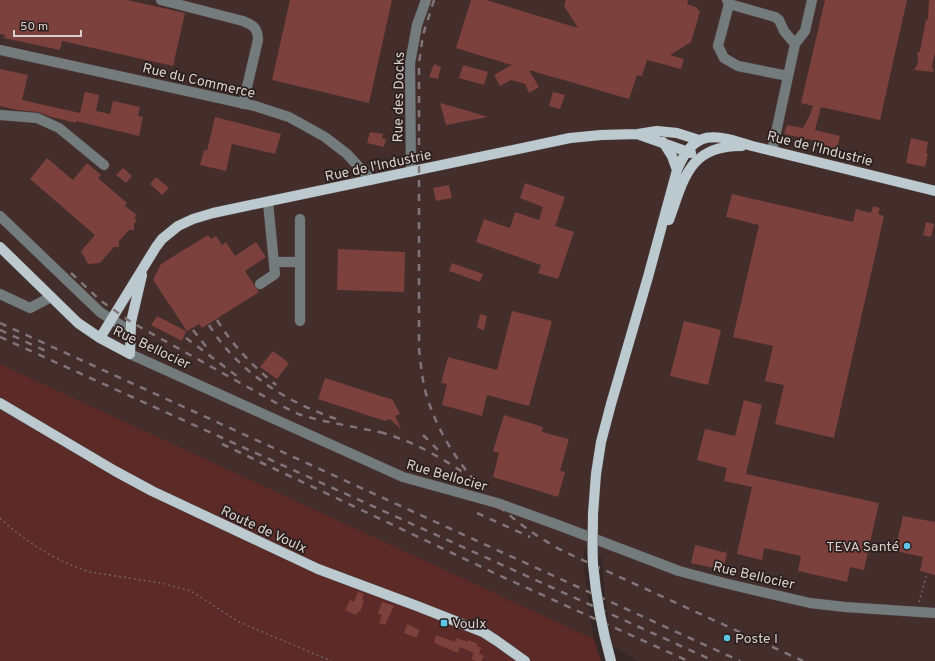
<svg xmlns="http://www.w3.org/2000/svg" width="935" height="661" viewBox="0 0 935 661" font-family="Overpass,sans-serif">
  <rect width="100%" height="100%" fill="#352827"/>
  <path fill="#432e2c" d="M0,0h935v661h-297l-25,-15 -8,-49 -3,-39 -18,-10v21l5,38 5,32 -594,-275z"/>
  <path fill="#5c2a27" d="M0,364l594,275 7,22h-601z"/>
  <path fill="#7c413c" d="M0,0h127l58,13 -12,53 -111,-25 -2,9 -56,-12 1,-3 -5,-1z
    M290,0h102l-23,103 -97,-23z
    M471,0h15l92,28 -14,-22 2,-6h122l-1,4 9,3 4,5 -9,30 -21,13 14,4 -3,10 -34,-9 -5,16 -5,-1 -8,24 -72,-21 1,-2 -2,2 -27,-8 10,17 -10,6 -4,-9 -14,-4 -11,6 -6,-11 18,-10 -56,-17z
    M825,0h82l-27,120 -59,-13 -6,23 25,6 -3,13 -17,-4 1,-3 -37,-8 3,-9 16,3 7,-13 3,-9 -12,-3z
    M929,0h6v53l-3,13 2,6 -20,-2 4,-7 -1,-10 3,-2 6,-31 2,-1z
    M434,64l7,3 -3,12 -9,-2z
    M463,65l25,7 -4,13 -25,-7z
    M0,69l28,6 -6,25 58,13 5,-21 14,3 -3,16 14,3 3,-13 27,6 -2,9 5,1 -4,19 -63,-15v2l-24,-6 -14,-5 -21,-2 -17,-4z
    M553,92l12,3 -5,14 -11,-3z
    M440,103l25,7 23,7 -42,8z
    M215,117l66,17 -6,20 -43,-10 -6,27 -26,-6 4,-15 3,1z
    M370,132l13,2 -1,4 4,1 -2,8 -17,-4z
    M911,138l17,4 -2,11h2l-3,14 -19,-4z
    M47,158l26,22 14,-17 14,12 -3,3 29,25 -2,3 12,9 -3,3 3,2 -3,4v6h-5l-10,11v6h-5l-14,16 -12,1 -7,-13 14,-16 -65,-56z
    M123,168l9,8 -6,7 -10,-8z
    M156,177l13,11 -7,7 -12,-11z
    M525,183l40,14 -10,29 19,6 -16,47 -20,-6 3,-8 -65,-23 8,-23 26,9 5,-16 24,8 4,-13 -23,-9z
    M449,185l3,13 -16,3 -3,-13z
    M732,194l121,28 3,-13 15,4 2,-7 7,2 -2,6 6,2 -50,222 -59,-14 9,-39 -19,-4 8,-35 -40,-9 26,-112 -33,-8z
    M926,222l8,2 -3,13 -8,-2z
    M208,235l3,4 5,-3 6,9 4,-3 9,14 21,-14 10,15 -21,14 14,21 -57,36 -3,-4 -12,7 -34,-51 8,-16z
    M338,249l67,3 -1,40 -67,-2z
    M452,263l31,11 -3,8 -31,-11z
    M512,311l40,10 -23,85 -42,-11 -5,21 -40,-11 5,-21 -6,-1 7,-26 49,13z
    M480,314l7,2 -3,14 -7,-2z
    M157,316l29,15 -4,10 -31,-16z
    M684,321l37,9 -13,55 -38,-9z
    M273,351l16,12 -12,16 -17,-12z
    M325,378l65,21h2l8,15 -5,2 6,13 -11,-10 -5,2 -67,-22z
    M744,400l18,5 -16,69 133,29 -15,67 -14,-3 -3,15 -49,-11 3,-15 -37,-8 -2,12 -25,-6 15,-67 -28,-6 3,-13 -30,-8 8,-31 30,7z
    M504,415l39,12 -1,5 27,7 -9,32 5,1 -7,25 -65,-20 6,-24 -6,-2z
    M903,516l32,6v53l-15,-4 3,-14 -28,-6z
    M695,545l32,8 -4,17 -32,-7z
    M358,592l6,2 -2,6 2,1 -4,11 -2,-1 -2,4 -11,-5 5,-10 4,2z
    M382,602l12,4 -9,19 -6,-2 3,-8 -4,-1z
    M407,624l13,6 -4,8 -12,-5z
    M436,635l19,7 1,-4 12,4 1,-2 9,4 -1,2 4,2 -2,5 5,3 -3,5h-5l-5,-2 3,-6 -14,-6 -2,6 -24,-10z"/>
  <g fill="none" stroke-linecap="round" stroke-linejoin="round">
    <defs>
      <path id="minor" d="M161,0l82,21c10,4 15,7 15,19l-15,64
        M727,0l2,4 46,13 4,3 5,11 11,13
        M729,4l-11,42 6,12 14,8 50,10
        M0,50l255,56 34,11 36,20 22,17 24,26
        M0,115l37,3 22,10 45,37
        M772,151l23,-107 10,-13 7,-31
        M411,172l-1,-109 7,-38 9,-25
        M0,216l100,96 30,19
        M274,262h26
        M260,284l15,-10 -7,-72
        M0,294l30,14 21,-11
        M300,321v-102
        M130,354l273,123 94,26 61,22 121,46 45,12 86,20 35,4 90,6"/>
      <path id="major" d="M640,135l51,18
        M663,142l9,14 5,14
        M669,220c15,-41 20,-75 73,-74
        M0,247l78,76 22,15 30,16 1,-32 11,-47
        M100,338l56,-91 6,-8 16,-13 15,-7 20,-6 357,-75 31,-3 37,-1 19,-3 20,2 22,7
        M0,403l115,68 37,20 166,78 99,37 66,26 14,9 28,20
        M593,514l3,-40 5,-32 10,-38 37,-127 29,-107c17,-42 38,-36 75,-24l183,45"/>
    </defs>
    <use href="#minor" stroke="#4f4342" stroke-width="11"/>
    <use href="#major" stroke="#4f4342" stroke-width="11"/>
    <path stroke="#6e6261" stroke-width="1.5" stroke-dasharray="2 3" stroke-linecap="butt" d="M0,518c27,25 56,43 90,54l71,11 30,8 48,31 92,39
      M919,602l8,-29"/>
    <use href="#minor" stroke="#747b7d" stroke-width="10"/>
    <use href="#major" stroke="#bccacf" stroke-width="10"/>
    <path stroke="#817675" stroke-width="2.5" stroke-dasharray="7 7" stroke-linecap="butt" d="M434,0l-11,35 -4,28v286c2,16 3,32 8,48 21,67 76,123 138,155l238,109
      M71,273l30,28 30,21 147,82 20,10 21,6 65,13
      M217,320c16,26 36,46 59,65
      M0,323l740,338
      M209,325c28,46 78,78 128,94
      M0,330l46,21
      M193,330l15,19
      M0,337l714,324
      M186,338l51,38
      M380,432c32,9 59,24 87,43
      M423,435l17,17
      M222,444l272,129 194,88
      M477,513l53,24"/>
    <defs>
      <path id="major-bridge" d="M593,514c0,16 -1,33 0,50 3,33 9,65 18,97"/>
    </defs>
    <use href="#major-bridge" stroke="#4f4342" stroke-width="11" stroke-linecap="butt"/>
    <use href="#major-bridge" stroke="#bccacf" stroke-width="10"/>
  </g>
  <g fill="#5dc7e8" stroke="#2b1f1d" stroke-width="1.5">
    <circle cx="907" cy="546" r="4"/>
    <rect x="440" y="619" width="8" height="8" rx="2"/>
    <circle cx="727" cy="638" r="4"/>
  </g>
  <g text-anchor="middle" stroke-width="3.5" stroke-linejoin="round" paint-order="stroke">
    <g font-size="14" fill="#d8cfce" stroke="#2b1f1d">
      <text transform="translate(199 80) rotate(13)" y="5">Rue du Commerce</text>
      <text transform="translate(398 97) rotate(-89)" y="5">Rue des Docks</text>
      <text transform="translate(820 148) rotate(14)" y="5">Rue de l'Industrie</text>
      <text transform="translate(378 165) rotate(-12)" y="5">Rue de l'Industrie</text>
      <text transform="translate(152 347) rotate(25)" y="5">Rue Bellocier</text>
      <text transform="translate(447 475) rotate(16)" y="5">Rue Bellocier</text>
      <text transform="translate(264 529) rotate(25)" y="5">Route de Voulx</text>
      <text transform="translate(754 575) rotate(13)" y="5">Rue Bellocier</text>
    </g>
    <g font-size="14" fill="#d8cfce" stroke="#2b1f1d" text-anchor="start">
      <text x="899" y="551" text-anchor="end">TEVA Santé</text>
      <text x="452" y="628">Voulx</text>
      <text x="735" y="643">Poste I</text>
    </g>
  </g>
  <path d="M14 30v6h67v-6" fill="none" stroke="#d8cfce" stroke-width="2"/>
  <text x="20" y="30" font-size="12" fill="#d8cfce" stroke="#2b1f1d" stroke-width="3" paint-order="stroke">50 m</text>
</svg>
